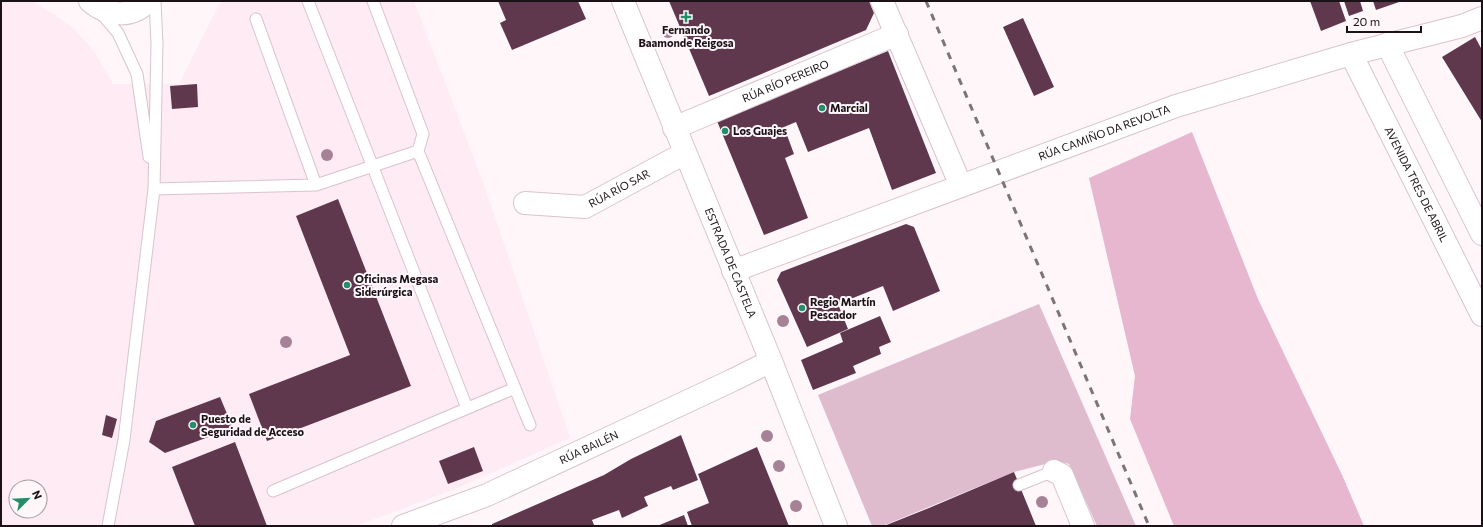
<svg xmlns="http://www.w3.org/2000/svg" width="1483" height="527" viewBox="0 0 1483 527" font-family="Commissioner,sans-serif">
  <rect width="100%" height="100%" fill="#fff6fa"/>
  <path fill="#feebf4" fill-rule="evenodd" d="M1,1l33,1 36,23 24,26 19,33h66l42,-83h193l70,184 86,253 -117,52 -97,36h-355zM16,487h24v24h-24z"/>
  <path fill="#debbcd" d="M1039,304l97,222h-39l-28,-62 -12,-3 -43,11 -129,53 -13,1 -54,-131z"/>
  <path fill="#e7b7cf" d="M1192,132l66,167 85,178 21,49h-190l-44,-107 5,-43 -46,-198z"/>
  <path fill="#5f384e" d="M498,1h80l8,18 -74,31 -12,-27 6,-3z
    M669,1h200l5,12 -8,17 -157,66z
    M1310,1h29l7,20 -25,10z
    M1344,1h16l3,10 -14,5z
    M1373,1h29l-26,9z
    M1023,18l31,69 -20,9 -31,-69z
    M1475,37l7,13v72l-40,-65z
    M888,51l48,122 -44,17 -23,-62 -61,24 -12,-30 -12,5 10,27 -9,4 23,60 -44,17 -47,-114z
    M197,84l1,23 -26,2 -2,-23z
    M338,199l73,187 -144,55 -18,-47 101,-39 -54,-139z
    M906,224l8,3 26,64 -47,20 -10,-25 -45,18 10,25 -41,18 -30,-67 4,-8z
    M880,316l11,26 -12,5 2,7 -28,12 3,7 -43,17 -12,-30 42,-18 -3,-9z
    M220,397l13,31 -68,25 -16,-11 7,-21z
    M106,415l11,4 -5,19 -10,-3z
    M681,435l17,45 -25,10 -2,-4 -27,11 4,9 -26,12 -3,-8 -27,10 2,5 -2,1h-100v-2l112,-49 27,-16z
    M235,442l32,84h-72l-23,-59z
    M474,447l9,24 -35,13 -9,-23z
    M757,447l32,79h-97l-5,-14 22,-9 -11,-29z
    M1014,472l22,54h-152l45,-18z
    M684,515l4,11h-31z"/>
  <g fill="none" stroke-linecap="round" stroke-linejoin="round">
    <defs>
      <path id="lane" d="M308,1l159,407
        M373,1l50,133 -5,17 112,274
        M100,12l18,21 19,41 12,83
        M256,19l60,166 102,-34
        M154,189l162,-4
        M1019,485l35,-14
        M273,491l242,-103
        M108,526l16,-86 30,-251 3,-145 -2,-43"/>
      <g id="street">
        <path d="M882,1l79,185"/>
        <path d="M1387,44l95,190"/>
        <path id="s1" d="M1351,54l131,261"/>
        <path id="s2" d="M674,128l223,-94"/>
        <path id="s3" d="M525,203l60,4 100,-54"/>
        <path id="s4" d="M733,271l443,-165 175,-52 111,-28 20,-8"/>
        <path d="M1054,471l8,4 21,51"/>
        <path id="s5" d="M403,526l84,-31 246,-115 38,-19"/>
      </g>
      <g id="primary">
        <path id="s6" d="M623,1l148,360 65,165"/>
      </g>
      <path id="highway" d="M90,1c17,15 42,18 58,0"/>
    </defs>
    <use href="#lane" stroke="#d9c3ce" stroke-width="13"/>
    <use href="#street" stroke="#d9c3ce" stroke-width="24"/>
    <use href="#primary" stroke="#d9c3ce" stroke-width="24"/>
    <use href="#highway" stroke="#d9c3ce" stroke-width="24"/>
    <use href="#lane" stroke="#fff" stroke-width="11"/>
    <use href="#street" stroke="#fff" stroke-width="22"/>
    <use href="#primary" stroke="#fff" stroke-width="22"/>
    <use href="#highway" stroke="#fff" stroke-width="22"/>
    <path stroke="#7c7478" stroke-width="3" stroke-dasharray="7 7" stroke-linecap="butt" d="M926,1l223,525"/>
  </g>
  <g fill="#a68296">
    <circle cx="668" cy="32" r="6"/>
    <circle cx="327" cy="155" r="6"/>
    <circle cx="783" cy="321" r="6"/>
    <circle cx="286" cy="342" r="6"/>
    <circle cx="767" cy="436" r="6"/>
    <circle cx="779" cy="466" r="6"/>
    <circle cx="1042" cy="502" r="6"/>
    <circle cx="796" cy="506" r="6"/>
  </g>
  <g fill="#248e6b" stroke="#fff6fa" stroke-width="1.5">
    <path d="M684 11h4v4h4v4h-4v4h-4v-4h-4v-4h4z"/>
    <circle cx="822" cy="108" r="4"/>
    <circle cx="725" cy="131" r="4"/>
    <circle cx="347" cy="285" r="4"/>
    <circle cx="802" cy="308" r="4"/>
    <circle cx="193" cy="425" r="4"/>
  </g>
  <g text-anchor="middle" stroke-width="4" stroke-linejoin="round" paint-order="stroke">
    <g font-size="11" font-weight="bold" fill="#1a1216" stroke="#fff6fa" text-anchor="start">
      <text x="686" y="34" text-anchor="middle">Fernando<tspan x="686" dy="13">Baamonde Reigosa</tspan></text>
      <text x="830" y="112">Marcial</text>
      <text x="733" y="135">Los Guajes</text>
      <text x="355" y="283">Oficinas Megasa<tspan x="355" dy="13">Siderúrgica</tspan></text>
      <text x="810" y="306">Regio Martín<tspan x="810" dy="13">Pescador</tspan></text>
      <text x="201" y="423">Puesto de<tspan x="201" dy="13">Seguridad de Acceso</tspan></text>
    </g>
    <g font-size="11" fill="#1a1216" stroke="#fff6fa">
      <text dy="4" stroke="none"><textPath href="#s2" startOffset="121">RÚA RÍO PEREIRO</textPath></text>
      <text dy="4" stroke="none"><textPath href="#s4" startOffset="396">RÚA CAMIÑO DA REVOLTA</textPath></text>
      <text dy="4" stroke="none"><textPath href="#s1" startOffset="146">AVENIDA TRES DE ABRIL</textPath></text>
      <text dy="4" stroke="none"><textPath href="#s3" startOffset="99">RÚA RÍO SAR</textPath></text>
      <text dy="4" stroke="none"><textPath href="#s6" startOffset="283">ESTRADA DE CASTELA</textPath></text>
      <text dy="4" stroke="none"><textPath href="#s5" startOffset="202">RÚA BAILÉN</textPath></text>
    </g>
  </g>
  <rect width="1483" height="527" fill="none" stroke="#1a1216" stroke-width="4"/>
  <g transform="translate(28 499) rotate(66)"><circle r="19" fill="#fff6fa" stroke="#a39b9f"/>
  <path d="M0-3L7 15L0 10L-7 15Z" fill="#248e6b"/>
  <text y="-6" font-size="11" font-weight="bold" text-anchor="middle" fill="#1a1216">N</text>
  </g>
  <path d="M1347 26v6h74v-6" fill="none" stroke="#1a1216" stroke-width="2"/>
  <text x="1353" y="26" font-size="12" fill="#1a1216" stroke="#fff6fa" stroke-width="3" paint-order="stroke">20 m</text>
</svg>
